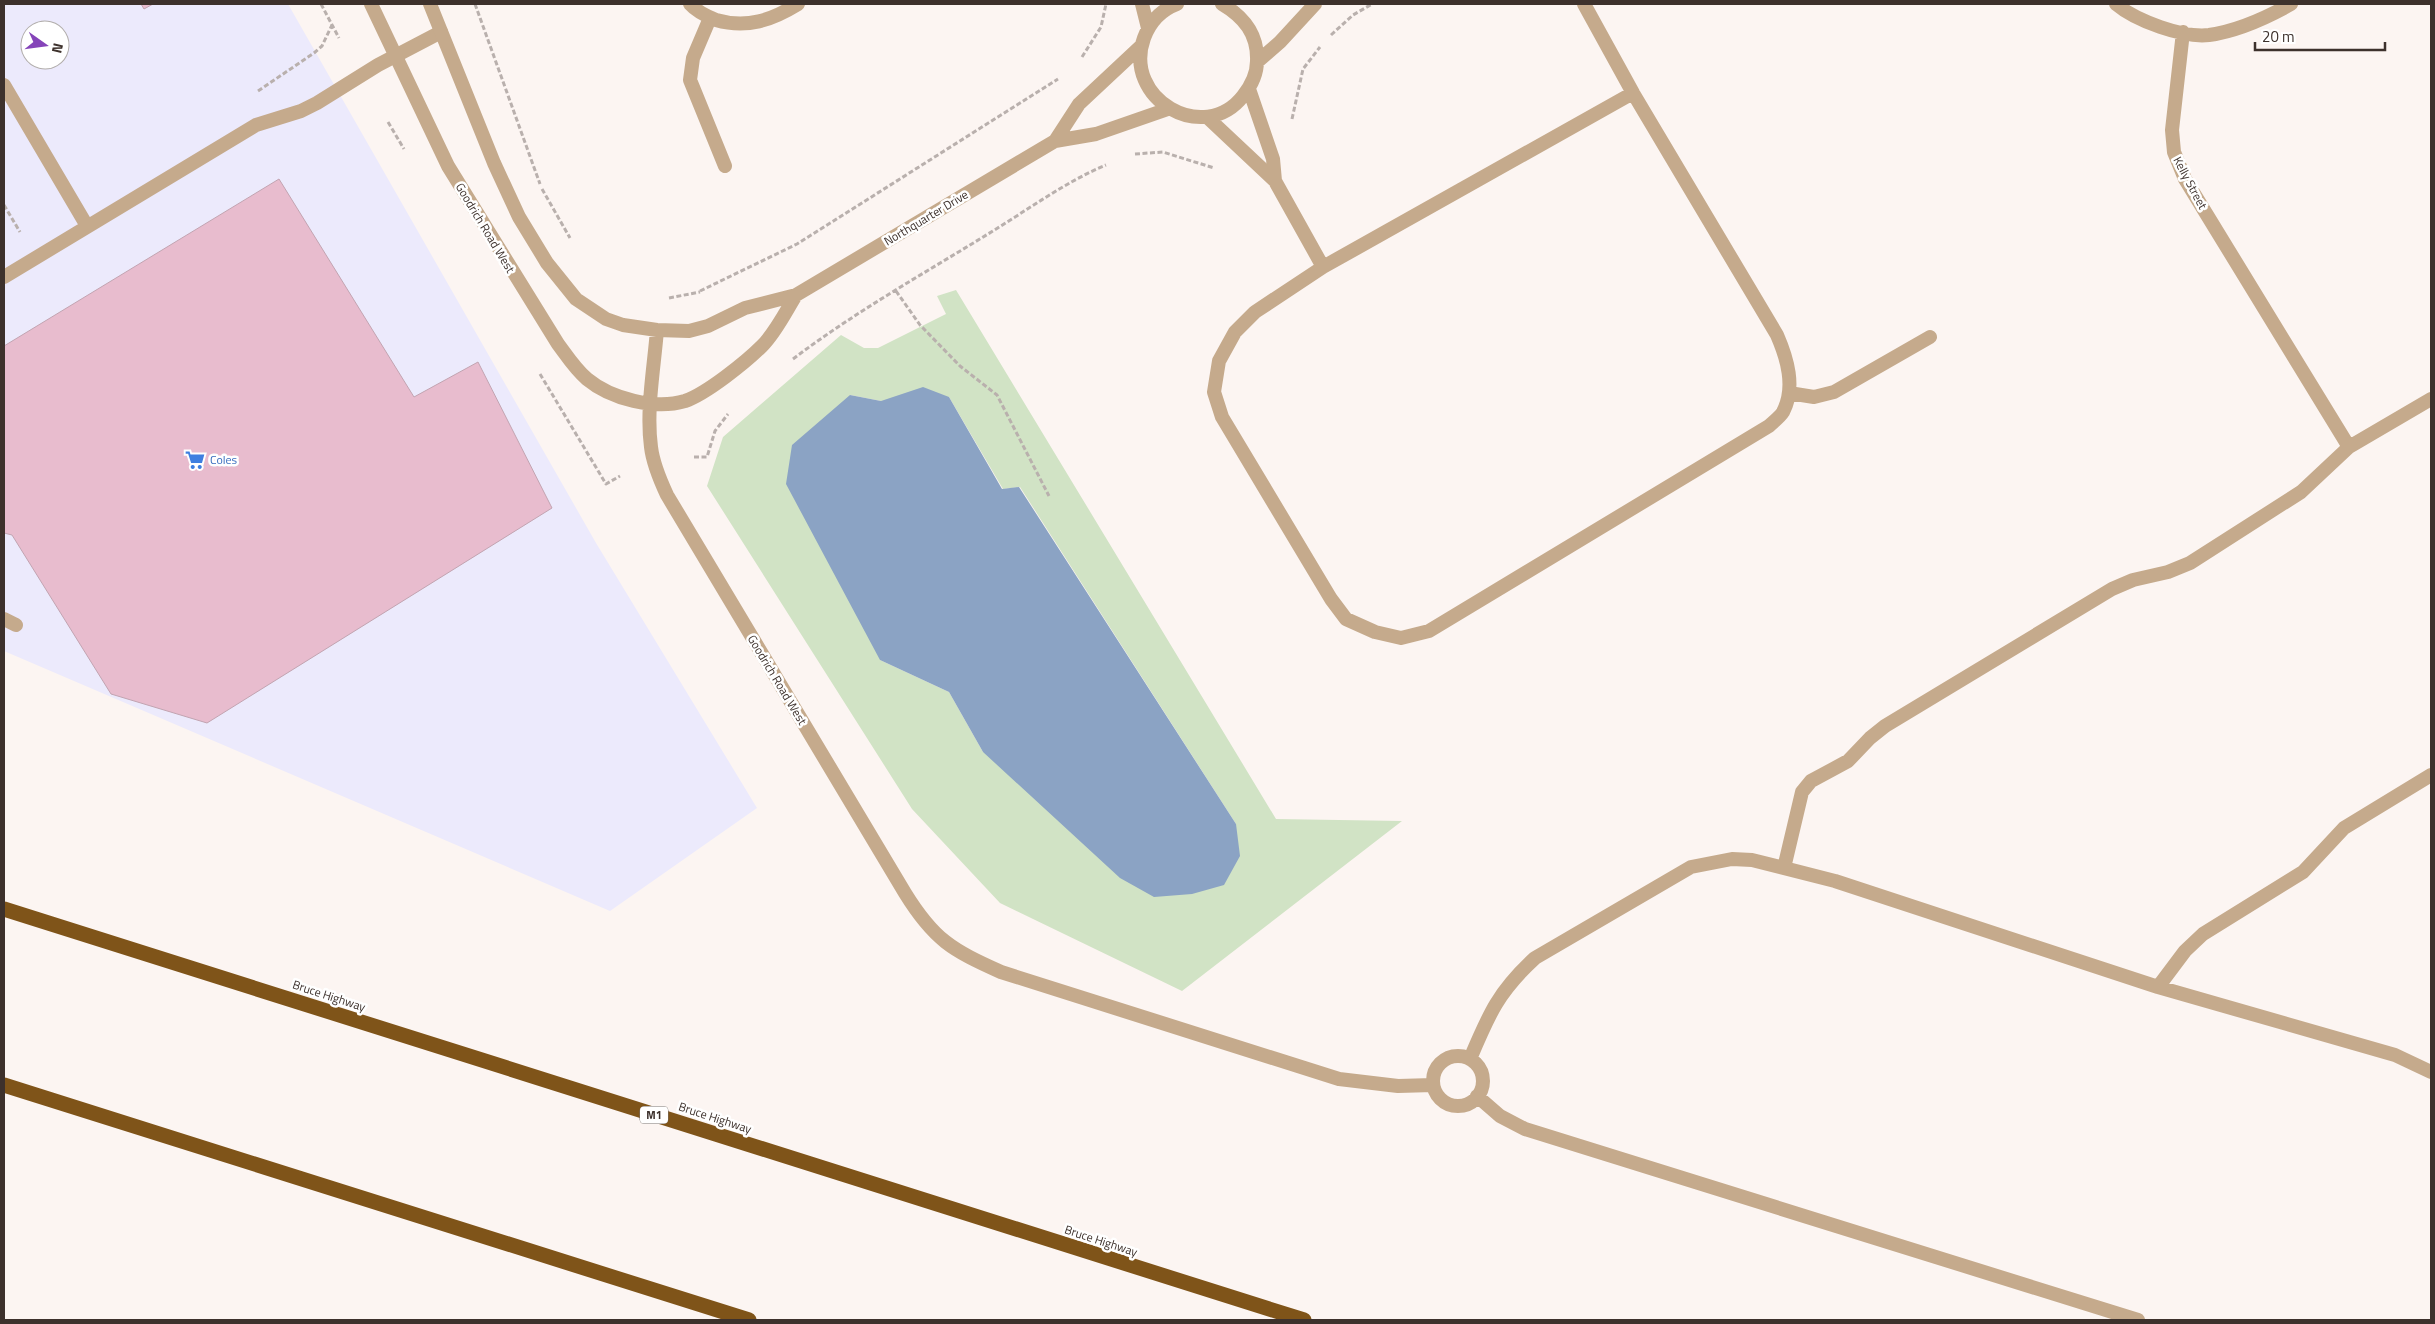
<svg xmlns="http://www.w3.org/2000/svg" width="2435" height="1324" viewBox="0 0 2435 1324" font-family="'Titillium Web',sans-serif">
  <rect width="100%" height="100%" fill="#fcf5f2"/>
  <path fill="#eceafc" fill-rule="evenodd" d="M4,4h284l308,539 161,265 -147,103 -606,-260zM30,30h30v30h-30z"/>
  <path fill="#d1e3c5" fill-rule="evenodd" d="M956,290l320,529 126,2 -220,170 -182,-88 -88,-94 -205,-323 16,-49 118,-102 23,13h14l68,-34 -9,-18zM850,395l31,6 68,-4 54,92 17,-2 216,337 -253,-72 -34,-60 -69,-32z"/>
  <path fill="#8ba3c4" d="M923,387l26,10 53,92 17,-2 217,337 4,32 -16,29 -32,9 -38,3 -34,-19 -137,-126 -34,-60 -69,-32 -94,-176 6,-39 58,-50 31,6z"/>
  <path fill="#e8bcce" stroke="#c2a4b1" d="M141,4h12l-9,5z
    M279,179l135,218 64,-35 74,146 -345,215 -96,-29 -99,-159 -8,-2v-187z"/>
  <g fill="none" stroke-linecap="round" stroke-linejoin="round">
    <path stroke="#b9b0ad" stroke-width="3" stroke-dasharray="5 2.5" stroke-linecap="butt" d="M321,4l18,34
      M475,4l65,180
      M1331,35l22,-20 19,-11
      M1082,57l19,-30 5,-23
      M258,91l56,-38 8,-7 10,-21
      M1292,119l11,-50 17,-22
      M388,122l16,27
      M1135,154l28,-2 51,16
      M542,189l28,49
      M4,205l16,27
      M700,291l97,-47 261,-165
      M896,291l24,34 40,41 37,29 52,101
      M669,298l31,-6
      M793,359c62,-47 130,-85 195,-125 38,-23 77,-52 118,-69
      M540,374l66,110 14,-8
      M694,457h13l8,-26 13,-17"/>
    <path stroke="#c5aa8c" stroke-width="14" d="M4,85l83,141
      M4,277l252,-152 45,-14 16,-8 61,-38 63,-33
      M4,619l12,6"/>
    <path stroke="#c5aa8c" stroke-width="14" d="M371,4l77,162 110,178c9,12 17,25 29,35 24,20 68,31 98,22 21,-7 61,-39 77,-55 14,-14 24,-35 34,-51
      M430,4l64,159 25,54 28,46 29,36 30,20 17,6 34,5 32,1 19,-5 37,-18 51,-13 259,-154 41,-7 72,-25
      M690,4c7,8 16,12 26,16 31,9 56,0 82,-16
      M1142,4l6,24
      M1177,4c-16,6 -27,18 -33,34 -22,61 60,108 99,58 8,-10 14,-21 14,-35 1,-27 -13,-44 -35,-57
      M1584,4l49,89 -310,174 -68,45 -20,20 -16,29 -5,31 8,25 109,182 15,20 29,13 26,6 28,-7 340,-205c4,-4 11,-9 14,-14 13,-25 4,-54 -6,-77l-144,-242
      M2116,4c20,17 67,34 93,31 28,-4 57,-17 82,-31
      M710,18l-17,40 -3,22 35,86
      M2183,32l-11,98 2,22 11,27 164,268
      M1257,62l23,-20 35,-38
      M1249,89l24,70 2,22
      M1207,117l68,64 48,86
      M1055,141l24,-37 62,-58
      M657,330c-3,38 -11,80 -6,117 2,17 9,33 16,48l238,398c29,47 47,57 96,79l338,107 59,7 35,-1
      M1789,393l25,4 20,-5 96,-55
      M1784,868l18,-76 9,-11 37,-20 22,-23 15,-12 227,-137 21,-9 35,-8 22,-9 111,-71 48,-45 82,-48
      M2158,987l27,-36 18,-17 100,-62 41,-44 87,-53
      M1433 1081a25 25 0 1 1 50 0a25 25 0 1 1-50 0Z
      M1470,1059c19,-45 28,-67 65,-101l156,-91 41,-8 20,1 83,21 323,106 237,68 36,17
      M1477,1096l23,20 25,13 613,191"/>
    <path stroke="#7f5419" stroke-width="15" d="M4,909l1300,411
      M4,1085l745,235"/>
  </g>
  <defs>
    <symbol id="supermarket-bare" viewBox="-9 -9 18 18"><path d="M-6-5.5h2.5l.6 2H6L4.5 2H-2.5L-4.4-4H-6ZM-1.5 3.2a1.3 1.3 0 1 0 .1 0ZM3 3.2a1.3 1.3 0 1 0 .1 0Z" fill="#3f7fe0" stroke="#fff" stroke-width="2.5" paint-order="stroke"/></symbol>
  </defs>
  <g fill-rule="evenodd">
    <use href="#supermarket-bare" x="181" y="446" width="28" height="28"/>
  </g>
  <g text-anchor="middle" stroke-width="5" stroke-linejoin="round" paint-order="stroke">
    <rect fill="#fff" stroke="#776f6b" stroke-width="1" x="640" y="1106.5" width="28" height="17" rx="4"/>
    <g font-size="11" font-weight="bold" fill="#3d312c">
      <text x="654" y="1119">M1</text>
    </g>
    <g font-size="12" fill="#3d312c" stroke="#fff">
      <text transform="translate(2190 183) rotate(62)" y="4">Kelly Street</text>
      <text transform="translate(926 218) rotate(-31)" y="4">Northquarter Drive</text>
      <text transform="translate(485 228) rotate(59)" y="4">Goodrich Road West</text>
      <text transform="translate(777 680) rotate(59)" y="4">Goodrich Road West</text>
      <text transform="translate(329 996) rotate(18)" y="4">Bruce Highway</text>
      <text transform="translate(715 1118) rotate(18)" y="4">Bruce Highway</text>
      <text transform="translate(1101 1241) rotate(18)" y="4">Bruce Highway</text>
    </g>
    <g font-size="12" fill="#366cbe" stroke="#fff" text-anchor="start">
      <text x="210" y="464">Coles</text>
    </g>
  </g>
  <rect width="2435" height="1324" fill="none" stroke="#3d312c" stroke-width="10"/>
  <g transform="translate(45 45) rotate(104)"><circle r="24" fill="#ffffff" stroke="#b1adab"/>
  <path d="M0-4L9 19L0 12L-9 19Z" fill="#8544b9"/>
  <text y="-8" font-size="14" font-weight="bold" text-anchor="middle" fill="#3d312c">N</text>
  </g>
  <path d="M2255 42v8h130v-8" fill="none" stroke="#3d312c" stroke-width="2.5"/>
  <text x="2262" y="42" font-size="15" fill="#3d312c" stroke="#ffffff" stroke-width="4" paint-order="stroke">20 m</text>
</svg>
